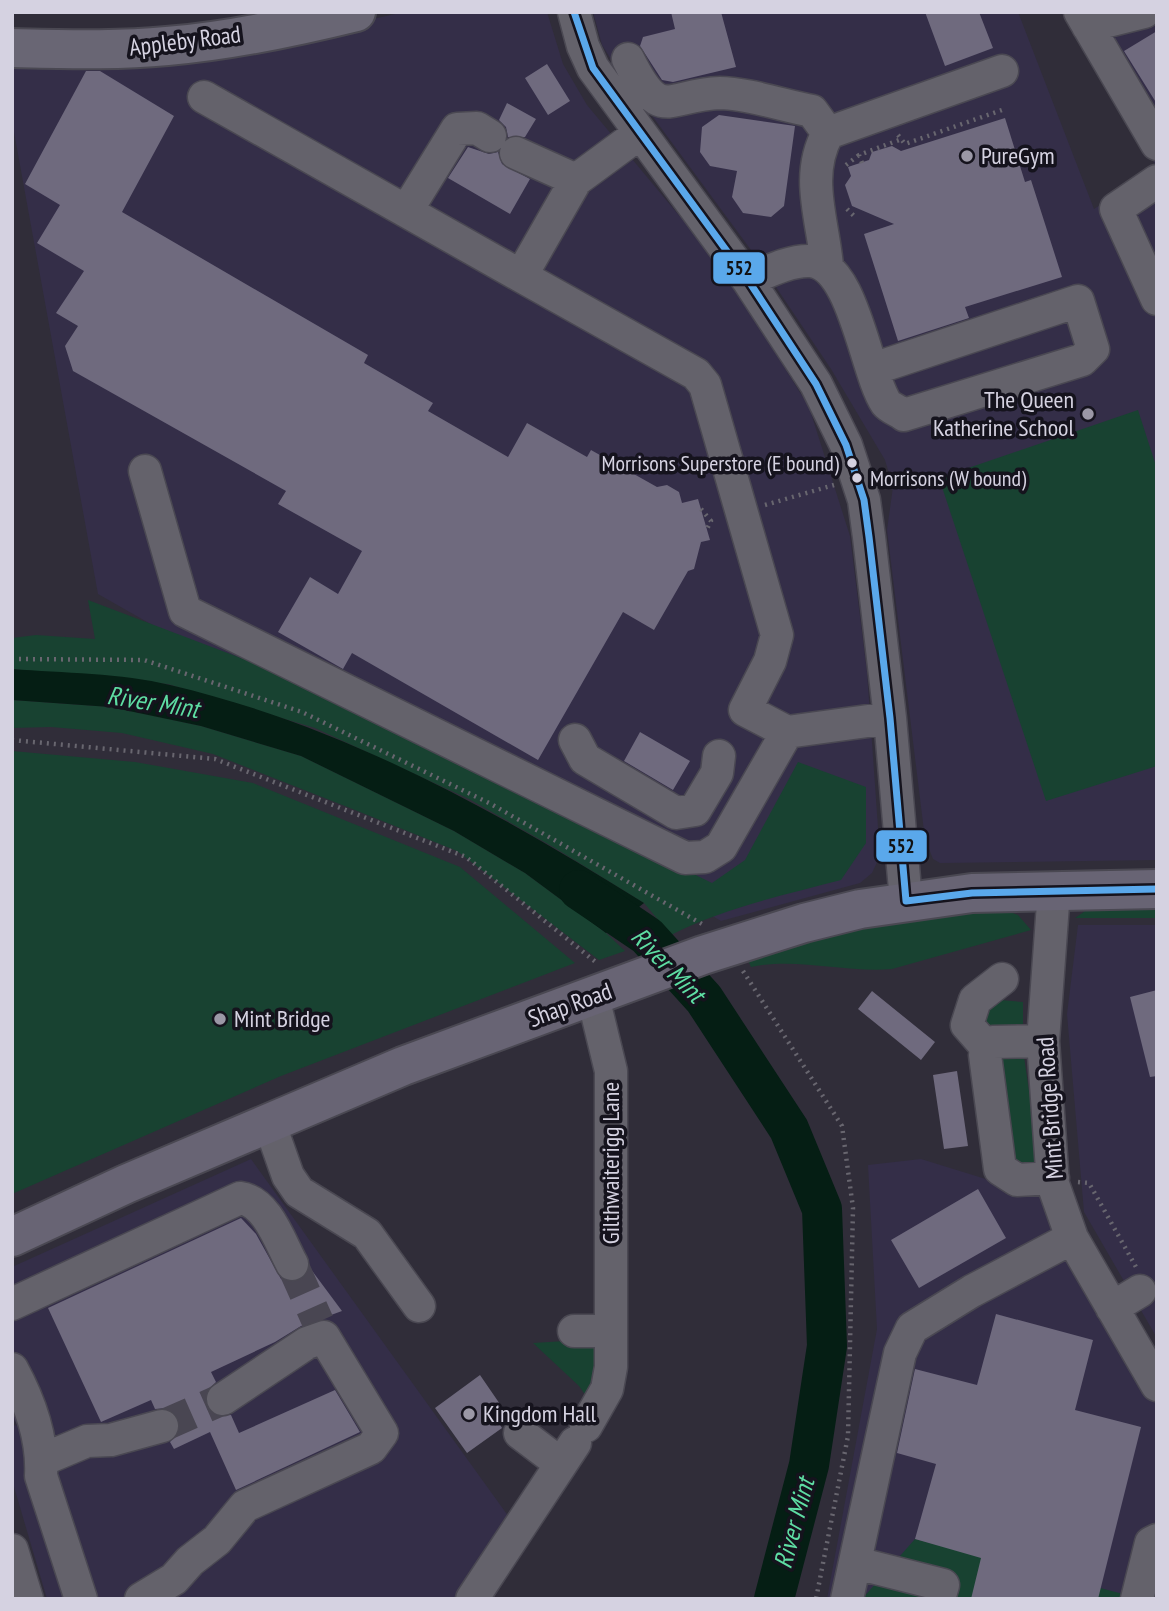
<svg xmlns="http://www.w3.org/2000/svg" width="1169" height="1611" viewBox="0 0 1169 1611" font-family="'PT Sans Narrow',sans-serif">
  <rect width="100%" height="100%" fill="#302d39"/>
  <path fill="#342e48" d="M404,12h143l16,52 24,41 135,162 87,140 41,129 17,136 13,184 -8,17 -12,10 -139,38 -83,-48 -468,-238 -72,-41 -86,-473v-56l277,-27z
    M593,12h425l76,197 57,-37 4,-8 -87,-152h89v848l-217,3 -7,-4 -8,-20 -38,-309 6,-43 -8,-27 -54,-91 -80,-119 -137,-186 -12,-19z
    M1078,925h79v413l-73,-126 -17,-198z
    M251,1159l260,361 -57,79h-407l-35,-119v-54l5,-1 -5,-9v-149z
    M921,1159l68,21 17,11 34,-3 117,218v193h-330l50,-270 -9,-164z"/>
  <path fill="#184231" d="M1138,410l19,59v297l-111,35 -107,-323z
    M88,600l198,75 426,208 33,-23 53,-98 68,25v56l-25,37c-57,15 -117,28 -170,55l-27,-32 -89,-55 -86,-49 -154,-71 -147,-44 -156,-15v-31l24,-3 59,4z
    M12,700l98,7 91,19 100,30 153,75 71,42 81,60 19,18 -26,9 -142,-109 -102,-41 -142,-56 -91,-21 -71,-6 -39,1z
    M12,751l123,11 118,21 207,84 115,96 -294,113 -269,118z
    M1157,906v12h-82l13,-9z
    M1007,911l11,4 13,15 -139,39c-47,4 -95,-12 -141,-2l-4,-9c85,-27 171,-44 260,-47z
    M1000,1000l23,2v23c-14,6 -32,3 -43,-6l6,-9z
    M1023,1050l17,116 -30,-1 -11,-112z
    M566,1341l25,3c16,17 4,34 -5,52l-7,-10 -46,-43z
    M915,1539l208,55 -1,5h-260z"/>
  <path fill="#051e14" d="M12,669c50,4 110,4 158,16 172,40 325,125 474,218l-38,30 -81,-60 -71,-42 -153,-75 -100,-30 -91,-19 -98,-7z"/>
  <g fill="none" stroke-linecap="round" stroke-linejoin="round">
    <path stroke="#051e14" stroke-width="40" d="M579,890l68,46 57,63 85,130 33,80 5,137 -18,119 -35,134"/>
  </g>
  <path fill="#6f6a7e" d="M671,12h50l15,55 -63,15 -11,-2 -22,-34 3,-9 32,-8z
    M925,12h54l14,36 -48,18z
    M1157,31v73l-33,-53z
    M547,64l23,37 -22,14 -23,-37z
    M86,71h14l74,45 -52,96 246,143 -4,8 69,40 -5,8 80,46 19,-34 60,34 4,-7 66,37 10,-2 12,7 3,11 16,-4 12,41 -9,2 -7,27 -6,2 -34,59 -31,-18 -85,148 -186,-107 -9,16 -65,-37 32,-55 28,17 24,-43 -84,-47 8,-13 -213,-120 -8,-25 13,-20 -22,-13 28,-42 -47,-28 23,-38 -35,-21z
    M507,103l29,16 -11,18h-17l-2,-10 -7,-7z
    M719,115l76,11 -11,80 -13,11 -28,-4 -11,-16 5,-26 -27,-5 -10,-14 2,-25z
    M1005,118l20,64 6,-2 31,97 -97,30 4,11 -71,23 -34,-107 30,-10 -42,-18 -7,-21 6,-9 -3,-9 21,-7 3,-8 20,-6 9,5z
    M468,147l21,7 9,-2 4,12 28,15 -20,35 -62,-36z
    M640,732l50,29 -17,29 -49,-29z
    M1157,990v86l-7,1 -20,-80z
    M872,991l63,51 -14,18 -63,-51z
    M957,1071l11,75 -24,3 -11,-74z
    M978,1189l28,49 -87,50 -28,-48z
    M241,1218l15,16 25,45 9,3 10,-1 10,-13 32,43 -41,15 -26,16 -64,30 5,10 -10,10 1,17 9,7 15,-1 8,18 96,-43 25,42 -124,58 -26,-58 -36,17 -4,-7 10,-11 -1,-10 -12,-13 -12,1 -4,-9 -50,22 -53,-114z
    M996,1314l97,26 -18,70 66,17 -43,172h-127l10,-41 -66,-19 21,-75 -39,-11 18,-84 62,16z
    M480,1375l24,35 -9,7 7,11 -35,25 -32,-45z"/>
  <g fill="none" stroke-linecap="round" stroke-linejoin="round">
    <path stroke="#494652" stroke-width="32" stroke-dasharray="32 16" stroke-linecap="butt" d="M292,1264l26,58
      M162,1426l61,-27"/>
    <defs>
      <path id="minor" d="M574,12l9,34 10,22 155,212 68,104 30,61 18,55 5,37 21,181 16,183
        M1080,12l77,132
        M1088,26l56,-14
        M628,59c33,66 38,36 92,34 26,0 65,13 92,18l16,22
        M204,97l317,179 55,-96 64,-47
        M516,153l60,27
        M1157,181l-41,28 41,90
        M407,210l50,-81 20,-1 13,8
        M827,266c-4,-46 -23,-90 1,-133l174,-62
        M521,276l175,98 9,11 72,250 -7,26 -25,49 42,22
        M748,280c17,-7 42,-20 62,-19 44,3 55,110 76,142 4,5 13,8 18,12l178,-55 11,-11 -15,-48 -205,68
        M145,471l40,140 500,247 20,-1 16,-10 66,-115 103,-14
        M575,740l10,19 91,54 19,-3 22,-37 2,-17
        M1054,890l-11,151 10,143 19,54 85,147
        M1043,1041l-50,1 -8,13 15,114 17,11 36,-2
        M988,1049l-21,-24 8,-25 27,-21
        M269,1122l19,54 11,16 68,42 52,72
        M12,1304l228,-106c27,3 40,44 52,66
        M1112,1308l28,-17
        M574,1331h37
        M12,1369c18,33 31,69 29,107l40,123
        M586,1426l21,-37 4,-22v-296l-18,-74
        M520,1433l41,31
        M42,1460l45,-19 24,-1 51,-14
        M12,1550l15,49
        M856,1563l87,22 -4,14
        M141,1599l33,-20 16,-18 27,-21 28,-34 126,-58 11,-15 -58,-96 -17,6 -84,56
        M472,1599l103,-156
        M847,1599l53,-246 12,-25 60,-37 100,-53
        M1137,1599l14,-56 6,-3"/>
      <path id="major" d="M12,48c52,1 103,3 155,-2 63,-5 128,-19 189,-34"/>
      <path id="highway" d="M12,1237l114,-53 277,-118 300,-111 101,-32 56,-14 112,-16 185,-4"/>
    </defs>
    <use href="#minor" stroke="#4a4852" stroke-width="35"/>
    <use href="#major" stroke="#4a4852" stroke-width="42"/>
    <use href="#highway" stroke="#4a4852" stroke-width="42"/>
    <path stroke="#68666f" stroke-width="4.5" stroke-dasharray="2 5" stroke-linecap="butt" d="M898,135l7,9 97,-34
      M862,163l-3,-8 40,-15
      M846,165l13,-10
      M847,209l7,7
      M765,505l69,-20
      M701,509l10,12 -4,8
      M12,659l132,1 158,52 189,92 211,120
      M12,740l203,19 251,98 132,107
      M743,971l99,155 11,82 -5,228 -32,163
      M1078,1182l11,1 47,84"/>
    <use href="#minor" stroke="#64626b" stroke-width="32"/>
    <use href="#major" stroke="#696674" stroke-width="38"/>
    <use href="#highway" stroke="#686474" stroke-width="38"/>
    <defs>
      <path id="bus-1" d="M574,12l19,56 155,212 68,104 30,61 18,55 5,37 21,181 16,183 66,-8 185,-4"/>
    </defs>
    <use href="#bus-1" stroke="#15131d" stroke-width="12"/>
    <use href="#bus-1" stroke="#5aa8eb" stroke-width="7"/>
  </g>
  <g fill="#9b98a6" stroke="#15131d" stroke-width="2.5">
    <circle cx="967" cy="156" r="7"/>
    <circle cx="1088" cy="414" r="7"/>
    <circle cx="220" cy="1019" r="7"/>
    <circle cx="469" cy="1414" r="7"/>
  </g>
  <g fill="#d5d2e1" stroke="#15131d" stroke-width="2.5">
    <circle cx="852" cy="463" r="6"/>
    <circle cx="857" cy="478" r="6"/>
  </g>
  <g text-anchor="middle" stroke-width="7" stroke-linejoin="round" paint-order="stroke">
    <g font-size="22" fill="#d5d2e1" stroke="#15131d" text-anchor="end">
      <text x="839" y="471">Morrisons Superstore (E bound)</text>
      <text x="870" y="486" text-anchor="start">Morrisons (W bound)</text>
    </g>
    <g font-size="24" fill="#d5d2e1" stroke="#15131d">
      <text transform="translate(185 41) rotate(-7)" y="8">Appleby Road</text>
      <text transform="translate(570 1005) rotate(-20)" y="8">Shap Road</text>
      <text transform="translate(1050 1108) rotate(-94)" y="8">Mint Bridge Road</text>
      <text transform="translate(611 1163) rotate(-90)" y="8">Gilthwaiterigg Lane</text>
    </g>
    <g font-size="24" fill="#d5d2e1" stroke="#15131d" text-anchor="start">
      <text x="981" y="164">PureGym</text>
      <text x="1074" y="408" text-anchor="end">The Queen<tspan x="1074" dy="28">Katherine School</tspan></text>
      <text x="234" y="1027">Mint Bridge</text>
      <text x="483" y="1422">Kingdom Hall</text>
    </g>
    <g font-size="26" font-style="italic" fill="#5edda3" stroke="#15131d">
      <text transform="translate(153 702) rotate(9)" y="9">River Mint</text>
      <text transform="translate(668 965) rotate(46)" y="9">River Mint</text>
      <text transform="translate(794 1523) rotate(-75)" y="9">River Mint</text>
    </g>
  </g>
  <g stroke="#15131d" stroke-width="2.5">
    <rect x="712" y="251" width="54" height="34" rx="7" fill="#5aa8eb"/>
    <rect x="875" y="829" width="53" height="34" rx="7" fill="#5aa8eb"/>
  </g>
  <g font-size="19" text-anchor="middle" font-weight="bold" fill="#111">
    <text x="739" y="275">552</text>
    <text x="901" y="853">552</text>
  </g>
  <rect width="1169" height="1611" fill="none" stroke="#d5d2e1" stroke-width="28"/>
</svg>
